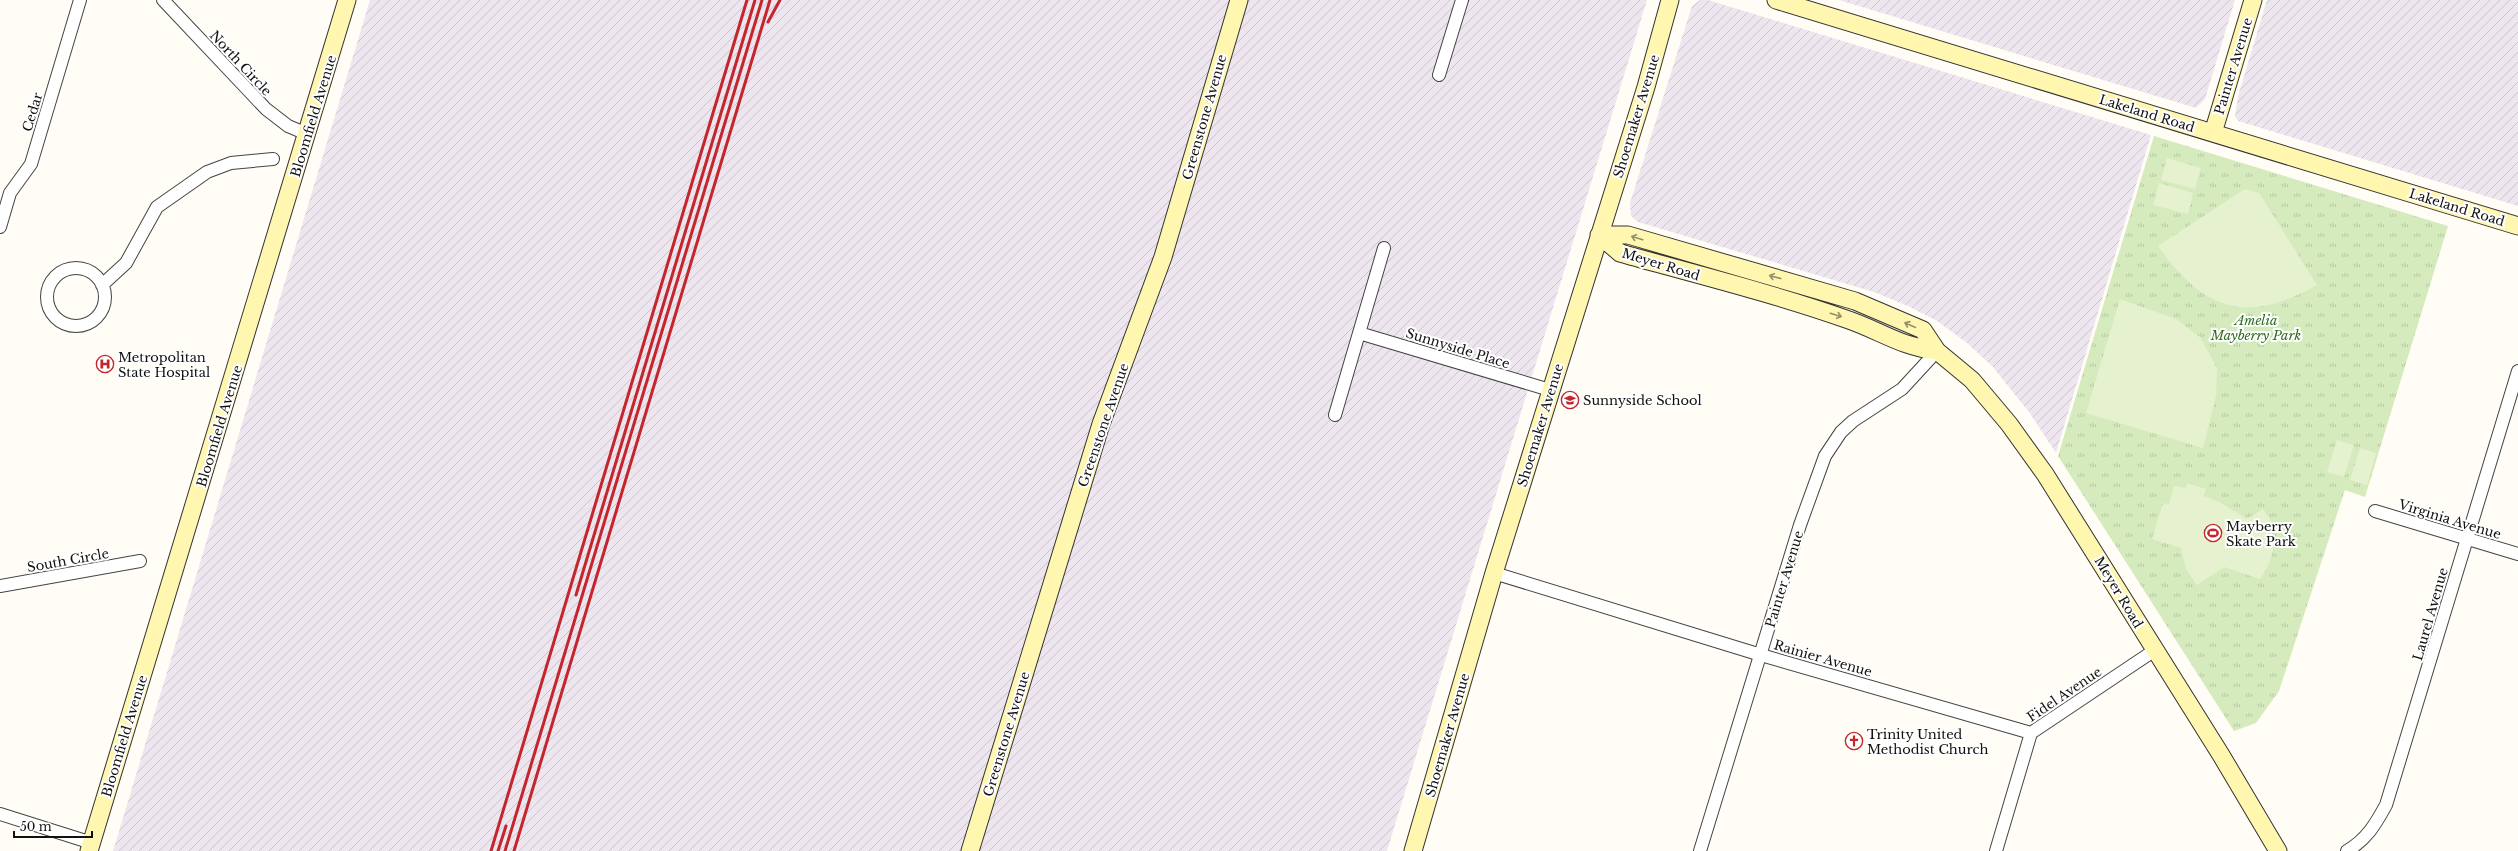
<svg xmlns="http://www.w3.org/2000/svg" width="2518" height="851" viewBox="0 0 2518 851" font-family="'Libre Baskerville',serif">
  <defs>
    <pattern id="industrial-furrows" width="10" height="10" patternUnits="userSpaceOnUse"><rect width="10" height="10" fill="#eee6ef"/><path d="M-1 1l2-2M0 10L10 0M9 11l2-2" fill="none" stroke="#cbc4cc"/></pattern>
    <pattern id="grass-tufts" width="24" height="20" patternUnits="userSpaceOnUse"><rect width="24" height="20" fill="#d5ebbd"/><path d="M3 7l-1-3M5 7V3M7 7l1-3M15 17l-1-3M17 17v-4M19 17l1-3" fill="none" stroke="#b6c8a1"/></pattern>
  </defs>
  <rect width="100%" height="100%" fill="#fffdf5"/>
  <path fill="url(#industrial-furrows)" d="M370,0h1277l-260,851h-1274z
    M1700,0h8l443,135 -95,318 -27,-41 -37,-46 -25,-23 -30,-22 -29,-15 -34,-14 -236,-70 -7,-6 -1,-13 62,-197z
    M1839,0h396l-30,99 -9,9z
    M2267,0h251v206l-280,-85 -3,-5 3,-20z"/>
  <path fill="url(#grass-tufts)" d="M2154,136l294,90 -83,271 -20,-7 -66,201 -23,32 -22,8 -176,-275z"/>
  <path fill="#e6f2cf" d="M2167,158l34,10 -6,21 -34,-9z
    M2159,183l34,10 -5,21 -35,-9z
    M2245,189l14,4 58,92c-71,40 -113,26 -159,-39z
    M2120,299l56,20 24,18 17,31 -1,28 -13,52 -117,-35z
    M2337,440l17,5 -10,32 -17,-5z
    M2360,448l16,5 -9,32 -17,-5z
    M2187,483l19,6 -2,7 15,6 28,17 16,-10 11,17 -6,19 5,4 -4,15 -9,15 -36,-12 -27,18 -11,-16 -5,-21 -29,-9 11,-36 6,1 5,-18 11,2z"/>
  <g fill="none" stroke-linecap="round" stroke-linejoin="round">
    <defs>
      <path id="street" d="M163,0l103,109 22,17 19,8
        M1439,75l23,-75
        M0,227l10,-34 21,-29 49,-164
        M47 297a29 29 0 1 1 58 0a29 29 0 1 1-58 0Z
        M102,285l24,-22 31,-56 50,-35 24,-9 42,-4
        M1359,333l191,57
        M1335,415l49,-167
        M2375,511l143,43
        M1494,573l267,82 270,78
        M0,586l140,-25
        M0,814l92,29
        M1700,851l100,-326 25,-69 16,-24 12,-11 49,-32 35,-38
        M1996,851l35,-118 124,-83
        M2347,851c20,-12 28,-26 39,-46l132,-434"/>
      <path id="secondary" d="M1776,0l742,226
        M2213,133l40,-133
        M1599,235h29l227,66 68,29 14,21 35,29 37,44 36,50 176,281 57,96
        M1599,235l21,18c75,21 152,40 226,66 33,11 55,28 91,32
        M89,851l258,-851
        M970,851l131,-427 62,-167 76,-257
        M1413,851l81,-278 152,-486 24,-87"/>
    </defs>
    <use href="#street" stroke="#444" stroke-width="14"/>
    <use href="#secondary" stroke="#333" stroke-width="19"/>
    <use href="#street" stroke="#fff" stroke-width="12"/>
    <use href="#secondary" stroke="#fff6b0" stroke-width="17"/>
    <path stroke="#c4262e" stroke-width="3" d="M768,22l12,-22
      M576,595l179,-595
      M491,851l256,-851
      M498,851l8,-25
      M505,851l257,-851
      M514,851l256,-851"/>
  </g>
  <defs><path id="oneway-shaft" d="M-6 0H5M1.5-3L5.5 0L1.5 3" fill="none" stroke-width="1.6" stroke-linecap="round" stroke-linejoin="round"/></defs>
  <g stroke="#948f68">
    <use href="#oneway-shaft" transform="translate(1637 238) rotate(-163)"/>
    <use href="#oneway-shaft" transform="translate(1775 277) rotate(-165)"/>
    <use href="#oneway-shaft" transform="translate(1836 315) rotate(17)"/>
    <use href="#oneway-shaft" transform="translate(1910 325) rotate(-156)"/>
  </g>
  <defs>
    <symbol id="hospital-ring" viewBox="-11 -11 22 22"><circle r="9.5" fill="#fff" stroke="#c4262e" stroke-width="1.5"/><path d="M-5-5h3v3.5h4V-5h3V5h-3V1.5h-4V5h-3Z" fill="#c4262e"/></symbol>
    <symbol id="school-ring" viewBox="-11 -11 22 22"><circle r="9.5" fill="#fff" stroke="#c4262e" stroke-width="1.5"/><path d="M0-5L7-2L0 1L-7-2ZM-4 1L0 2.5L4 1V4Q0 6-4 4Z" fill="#c4262e"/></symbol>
    <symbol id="stadium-ring" viewBox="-11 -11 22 22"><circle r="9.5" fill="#fff" stroke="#c4262e" stroke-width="1.5"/><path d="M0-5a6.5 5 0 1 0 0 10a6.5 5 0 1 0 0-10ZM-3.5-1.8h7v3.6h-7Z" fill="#c4262e"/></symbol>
    <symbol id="church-ring" viewBox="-11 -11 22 22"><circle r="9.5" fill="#fff" stroke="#c4262e" stroke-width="1.5"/><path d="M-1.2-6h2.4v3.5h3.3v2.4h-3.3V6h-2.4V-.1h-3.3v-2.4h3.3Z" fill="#c4262e"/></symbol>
  </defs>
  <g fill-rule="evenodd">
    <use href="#hospital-ring" x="95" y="354" width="20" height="20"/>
    <use href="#school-ring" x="1560" y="390" width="20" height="20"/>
    <use href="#stadium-ring" x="2203" y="523" width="20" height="20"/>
    <use href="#church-ring" x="1844" y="731" width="20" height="20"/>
  </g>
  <g text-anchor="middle" stroke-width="4" stroke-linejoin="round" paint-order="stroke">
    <g font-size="13" fill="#111" stroke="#fff">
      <text transform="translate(241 63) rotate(47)" y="5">North Circle</text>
      <text transform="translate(2233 66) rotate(-73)" y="5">Painter Avenue</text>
      <text transform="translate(32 112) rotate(-73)" y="5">Cedar</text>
      <text transform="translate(2147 113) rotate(17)" y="5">Lakeland Road</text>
      <text transform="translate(313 116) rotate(-73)" y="5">Bloomfield Avenue</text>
      <text transform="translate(1636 116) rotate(-73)" y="5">Shoemaker Avenue</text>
      <text transform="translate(1204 117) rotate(-74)" y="5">Greenstone Avenue</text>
      <text transform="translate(2457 207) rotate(17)" y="5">Lakeland Road</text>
      <text transform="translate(1661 264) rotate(17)" y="5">Meyer Road</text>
      <text transform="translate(1458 348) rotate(17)" y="5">Sunnyside Place</text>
      <text transform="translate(1103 425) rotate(-71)" y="5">Greenstone Avenue</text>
      <text transform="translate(1540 425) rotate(-73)" y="5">Shoemaker Avenue</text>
      <text transform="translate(219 426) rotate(-73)" y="5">Bloomfield Avenue</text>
      <text transform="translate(2450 519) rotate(17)" y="5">Virginia Avenue</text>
      <text transform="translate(68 560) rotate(-10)" y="5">South Circle</text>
      <text transform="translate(1784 579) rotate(-73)" y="5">Painter Avenue</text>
      <text transform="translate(2119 592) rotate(59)" y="5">Meyer Road</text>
      <text transform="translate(2430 614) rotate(-74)" y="5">Laurel Avenue</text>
      <text transform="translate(1823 658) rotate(16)" y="5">Rainier Avenue</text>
      <text transform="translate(2064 694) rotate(-34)" y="5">Fidel Avenue</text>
      <text transform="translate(1006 734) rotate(-73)" y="5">Greenstone Avenue</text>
      <text transform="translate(1447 735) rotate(-74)" y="5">Shoemaker Avenue</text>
      <text transform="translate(124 736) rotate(-73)" y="5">Bloomfield Avenue</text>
    </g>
    <g font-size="13" font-style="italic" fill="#2f6b1f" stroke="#fff">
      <text x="2256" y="325">Amelia<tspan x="2256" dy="15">Mayberry Park</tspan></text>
    </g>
    <g font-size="13" fill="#111" stroke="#fff" text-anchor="start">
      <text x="118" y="362">Metropolitan<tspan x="118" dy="15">State Hospital</tspan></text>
      <text x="1583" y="405">Sunnyside School</text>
      <text x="2226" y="531">Mayberry<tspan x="2226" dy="15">Skate Park</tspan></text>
      <text x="1867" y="739">Trinity United<tspan x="1867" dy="15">Methodist Church</tspan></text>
    </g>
  </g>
  <path d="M14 831v6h78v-6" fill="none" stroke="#111111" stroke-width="2"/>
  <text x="20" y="831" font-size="12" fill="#111111" stroke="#ffffff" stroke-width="3" paint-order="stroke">50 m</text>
</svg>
